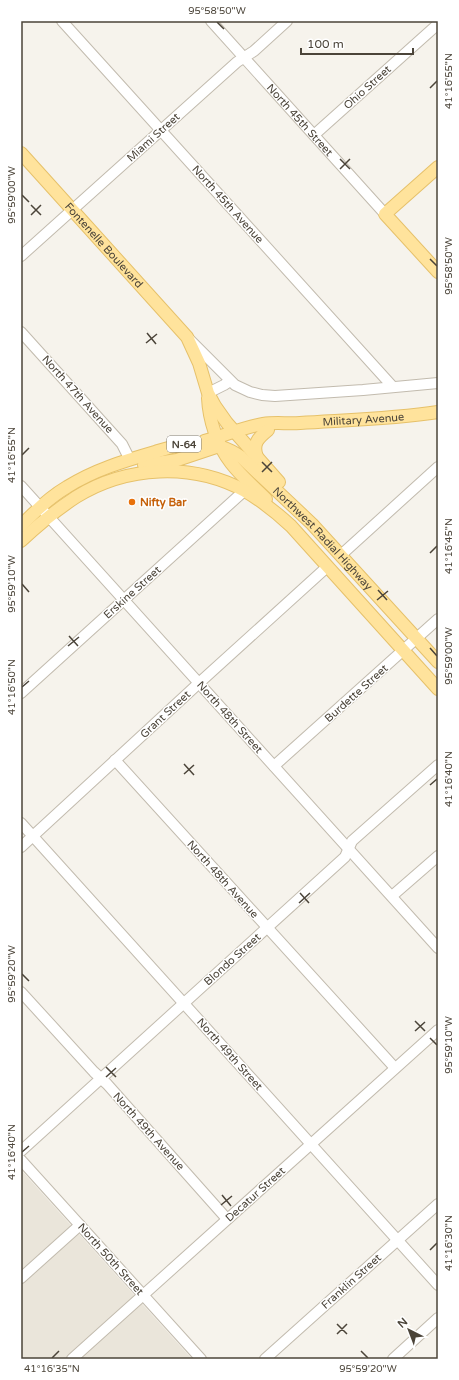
<svg xmlns="http://www.w3.org/2000/svg" width="459" height="1380" viewBox="0 0 459 1380" font-family="'Varela Round',sans-serif">
  <rect width="100%" height="100%" fill="#f6f3ec"/>
  <path fill="#eae5da" d="M21,1170l171,189h-171z"/>
  <g fill="none" stroke-linecap="round" stroke-linejoin="round">
    <defs>
      <g id="minor">
        <path d="M62,21l331,366"/>
        <path id="s1" d="M211,21l174,193"/>
        <path d="M314,135l124,-111"/>
        <path d="M21,256l216,-194 17,-11 33,-30"/>
        <path d="M21,332l101,112 8,16"/>
        <path d="M189,339l46,46 15,7 12,3 13,1 88,-6 75,-7"/>
        <path d="M208,393l16,-8 6,-4"/>
        <path d="M21,486l417,462"/>
        <path d="M341,555l97,-88"/>
        <path d="M21,693l223,-202"/>
        <path d="M115,760l280,308"/>
        <path d="M274,766l164,-147"/>
        <path d="M21,823l417,462"/>
        <path d="M21,847l178,-164 128,-116"/>
        <path d="M392,896l46,-40"/>
        <path d="M21,992l73,80 13,12 120,135"/>
        <path d="M21,1151l324,-294 7,-16 86,-76"/>
        <path d="M21,1160l180,199"/>
        <path d="M21,1278l59,-53"/>
        <path d="M72,1359l366,-329"/>
        <path d="M265,1359l173,-155"/>
        <path d="M393,1359l45,-41"/>
      </g>
      <g id="major">
        <path id="s2" d="M21,153l166,184 12,26 9,30 7,13 12,17 52,59"/>
        <path d="M438,167l-53,47 53,58"/>
        <path d="M208,398c1,22 9,47 23,65 10,13 23,24 35,36"/>
        <path id="s3" d="M204,441c20,-5 39,-14 59,-17 12,-2 25,0 37,-1 46,-3 93,-4 138,-11"/>
        <path d="M257,457c-5,-13 1,-19 11,-27"/>
        <path d="M144,465l33,-5 42,-14"/>
        <path id="s4" d="M21,526c14,-15 29,-29 46,-39 27,-17 57,-26 88,-35 13,-4 27,-9 41,-9 17,0 31,4 45,14l71,67 126,138"/>
        <path d="M21,541c17,-16 35,-31 55,-44 50,-31 116,-35 169,-6 17,10 32,22 46,35l147,163"/>
      </g>
    </defs>
    <use href="#minor" stroke="#c2bbae" stroke-width="12"/>
    <use href="#major" stroke="#e6c16a" stroke-width="14"/>
    <use href="#minor" stroke="#fff" stroke-width="10"/>
    <use href="#major" stroke="#ffe39c" stroke-width="12"/>
  </g>
  <path fill="none" stroke="#4b4439" stroke-width="1.5" d="M217,22l7,7M430,88l7,-7M340,159l10,10M340,169l10,-10M22,195l7,7M31,205l10,10M31,215l10,-10M430,259l7,7M147,333l9,11M146,343l11,-9M22,455l7,-7M262,462l10,10M262,472l10,-10M430,553l7,-7M22,584l7,8M378,590l9,10M377,600l11,-9M69,636l9,10M68,646l11,-9M430,648l7,8M22,687l7,-6M184,764l10,11M184,774l10,-9M430,785l7,-6M300,893l9,10M299,903l11,-10M22,974l7,7M415,1021l10,10M415,1031l10,-9M430,1038l7,7M106,1067l10,10M106,1077l10,-9M22,1152l7,-6M222,1195l9,11M221,1205l11,-9M430,1250l7,-7M337,1324l10,10M337,1334l10,-10M361,1351l7,7M52,1358l7,-7"/>
  <circle fill="#e8710a" stroke="#fff" stroke-width="1.5" cx="132" cy="502" r="4"/>
  <g text-anchor="middle" stroke-width="3" stroke-linejoin="round" paint-order="stroke">
    <rect fill="#fff" stroke="#817c74" stroke-width="1" x="167" y="436" width="34" height="16" rx="3"/>
    <g font-size="10" font-weight="bold" fill="#4b4439">
      <text x="184" y="448">N-64</text>
    </g>
    <g font-size="11" fill="#4b4439" stroke="#fff">
      <text transform="translate(367 87) rotate(-42)" y="4">Ohio Street</text>
      <text dy="4" stroke="none"><textPath href="#s1" startOffset="133">North 45th Street</textPath></text>
      <text transform="translate(153 137) rotate(-42)" y="4">Miami Street</text>
      <text transform="translate(228 204) rotate(48)" y="4">North 45th Avenue</text>
      <text dy="4" stroke="none"><textPath href="#s2" startOffset="124">Fontenelle Boulevard</textPath></text>
      <text transform="translate(78 394) rotate(48)" y="4">North 47th Avenue</text>
      <text dy="4" stroke="none"><textPath href="#s3" startOffset="162">Military Avenue</textPath></text>
      <text dy="4" stroke="none"><textPath href="#s4" startOffset="361">Northwest Radial Highway</textPath></text>
      <text transform="translate(132 592) rotate(-42)" y="4">Erskine Street</text>
      <text transform="translate(356 693) rotate(-42)" y="4">Burdette Street</text>
      <text transform="translate(165 714) rotate(-43)" y="4">Grant Street</text>
      <text transform="translate(230 717) rotate(48)" y="4">North 48th Street</text>
      <text transform="translate(223 879) rotate(48)" y="4">North 48th Avenue</text>
      <text transform="translate(232 959) rotate(-42)" y="4">Blondo Street</text>
      <text transform="translate(230 1054) rotate(48)" y="4">North 49th Street</text>
      <text transform="translate(149 1131) rotate(48)" y="4">North 49th Avenue</text>
      <text transform="translate(255 1194) rotate(-42)" y="4">Decatur Street</text>
      <text transform="translate(111 1259) rotate(48)" y="4">North 50th Street</text>
      <text transform="translate(351 1281) rotate(-42)" y="4">Franklin Street</text>
    </g>
    <g font-size="11" font-weight="bold" fill="#c56008" stroke="#fff" text-anchor="start">
      <text x="140" y="506">Nifty Bar</text>
    </g>
  </g>
  <rect width="459" height="1380" fill="none" stroke="#ffffff" stroke-width="44"/>
  <g transform="translate(409 1330) rotate(318)" stroke="#ffffff" stroke-width="3" paint-order="stroke">
  <path d="M0-3L7 15L0 10L-7 15Z" fill="#4b4439"/>
  <text y="-6" font-size="11" font-weight="bold" text-anchor="middle" fill="#4b4439">N</text>
  </g>
  <path d="M301 48v6h112v-6" fill="none" stroke="#4b4439" stroke-width="2"/>
  <text x="307" y="48" font-size="12" fill="#4b4439" stroke="#ffffff" stroke-width="3" paint-order="stroke">100 m</text>
  <rect x="22" y="22" width="415" height="1336" fill="none" stroke="#4b4439" stroke-width="1.5"/>
  <g font-size="10" text-anchor="middle" fill="#4b4439">
    <text x="217" y="14">95°58'50"W</text>
    <text transform="translate(448 81) rotate(-90)" y="4">41°16'55"N</text>
    <text transform="translate(11 195) rotate(-90)" y="4">95°59'00"W</text>
    <text transform="translate(448 266) rotate(-90)" y="4">95°58'50"W</text>
    <text transform="translate(11 455) rotate(-90)" y="4">41°16'55"N</text>
    <text transform="translate(448 546) rotate(-90)" y="4">41°16'45"N</text>
    <text transform="translate(11 584) rotate(-90)" y="4">95°59'10"W</text>
    <text transform="translate(448 656) rotate(-90)" y="4">95°59'00"W</text>
    <text transform="translate(11 687) rotate(-90)" y="4">41°16'50"N</text>
    <text transform="translate(448 779) rotate(-90)" y="4">41°16'40"N</text>
    <text transform="translate(11 974) rotate(-90)" y="4">95°59'20"W</text>
    <text transform="translate(448 1045) rotate(-90)" y="4">95°59'10"W</text>
    <text transform="translate(11 1152) rotate(-90)" y="4">41°16'40"N</text>
    <text transform="translate(448 1243) rotate(-90)" y="4">41°16'30"N</text>
    <text x="52" y="1372">41°16'35"N</text>
    <text x="368" y="1372">95°59'20"W</text>
  </g>
</svg>
